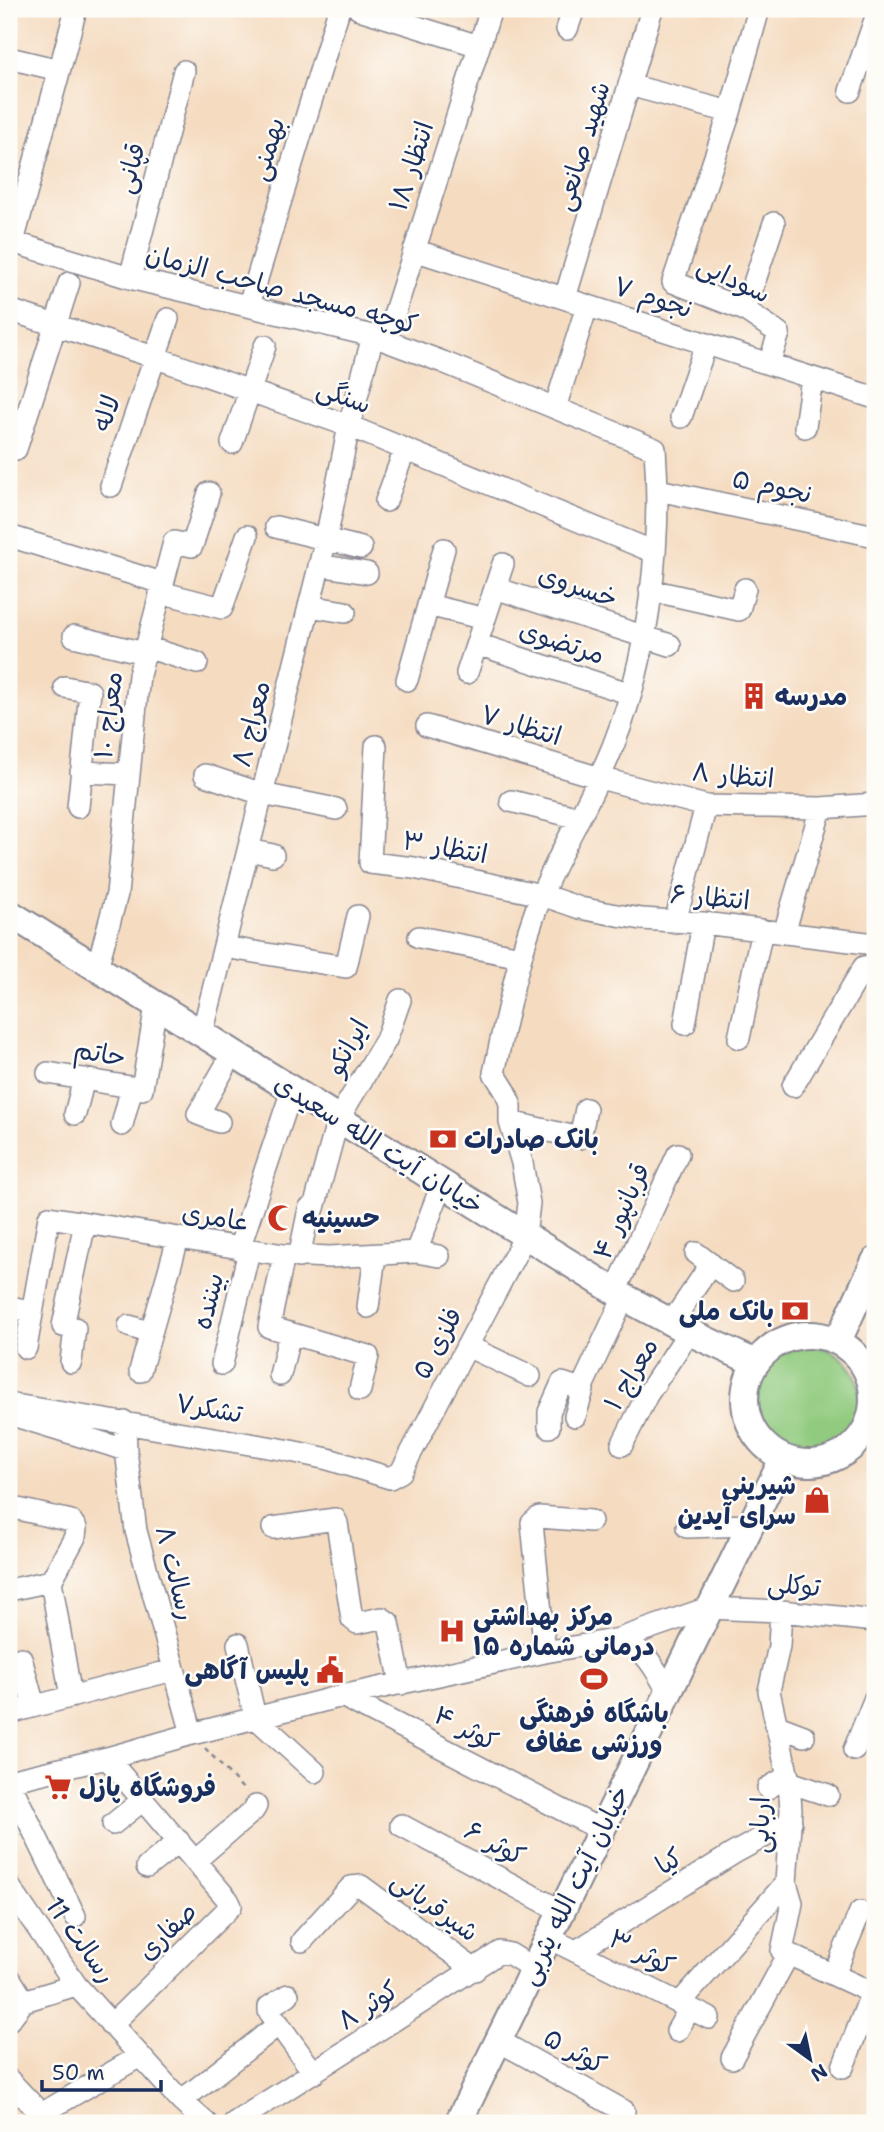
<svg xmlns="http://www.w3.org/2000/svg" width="884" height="2132" viewBox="0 0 884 2132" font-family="'Shantell Sans','Playpen Sans Arabic',sans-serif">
  <rect width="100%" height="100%" fill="#fdfcf7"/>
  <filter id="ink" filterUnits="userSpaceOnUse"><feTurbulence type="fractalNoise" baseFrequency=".0143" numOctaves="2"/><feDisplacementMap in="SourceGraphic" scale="14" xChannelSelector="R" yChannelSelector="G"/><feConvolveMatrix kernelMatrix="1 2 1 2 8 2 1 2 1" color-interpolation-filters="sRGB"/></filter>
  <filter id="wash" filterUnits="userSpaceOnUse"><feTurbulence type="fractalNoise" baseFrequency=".00686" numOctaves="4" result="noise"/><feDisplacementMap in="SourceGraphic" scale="28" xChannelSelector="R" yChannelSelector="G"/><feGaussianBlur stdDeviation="1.57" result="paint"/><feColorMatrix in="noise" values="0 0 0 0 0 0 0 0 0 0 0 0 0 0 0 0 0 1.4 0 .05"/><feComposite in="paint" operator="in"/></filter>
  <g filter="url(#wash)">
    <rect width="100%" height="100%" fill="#f5dcc1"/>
    <path fill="#91cb7f" stroke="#567d6e" stroke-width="2" d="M758 1397a51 51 0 1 1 102 0a51 51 0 1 1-102 0Z"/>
  </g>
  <g filter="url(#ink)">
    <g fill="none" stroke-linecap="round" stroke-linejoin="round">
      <defs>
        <path id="minor" d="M359,9l120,37
          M759,9l-29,103 -57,170 72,28 34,23 -10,31
          M567,29l7,-20
          M9,58l50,12
          M629,85l101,27
          M850,91l25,-71
          M9,241l121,37 243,58 70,26 212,87c7,94 -6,205 -40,292 -20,53 -51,101 -73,153 -23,57 -35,119 -48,179l12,19 4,12v18l12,41 7,40 -4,33 -124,236 -11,6 -62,-19 -42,-9 -277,-46
          M13,242l63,-233
          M414,250l461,148
          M130,278l54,-207
          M565,298l87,-289
          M249,305l90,-296
          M9,310l145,47 195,69 305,126
          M745,310l29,-87
          M386,340l105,-331
          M555,408l32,-102
          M681,417l25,-73
          M805,427l7,-49
          M232,443l33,-97
          M16,449l53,-166
          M111,486l57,-167
          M658,490l217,46
          M386,501l19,-52
          M276,527l85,21
          M9,536l153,47
          M319,565l48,8
          M495,588l175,57
          M650,590l89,20 6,-21
          M160,592l62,16 25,-72
          M428,605l57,14
          M309,606l36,6
          M74,636l70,17
          M477,644l154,50
          M146,647l51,16
          M467,673l36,-109
          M407,680l37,-131
          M65,687l25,5 -12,115
          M427,726l173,52 106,28 115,2 54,-4
          M376,746l-6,117 44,5 128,27 38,13 31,6 31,5 61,4 172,21
          M81,772l48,2
          M205,775l57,19 74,15
          M511,801l68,17
          M248,850l25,5
          M675,922l31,-116
          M784,933l37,-125
          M419,937l102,20
          M224,947l122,20 12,-51
          M97,968l20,-74 22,-219 35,-133 18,4 17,-53
          M685,1024l18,-101
          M202,1034l124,-495 23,-113 24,-90
          M739,1038l23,-108
          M48,1073l94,16 14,-84
          M793,1086l71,-119
          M75,1114l9,-35
          M219,1122l-21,-8 35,-61
          M510,1122l70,16 6,-29
          M122,1125l10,-38
          M49,1217l235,38 46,2 86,-5 23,4
          M239,1249l53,-159
          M416,1252l26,-68
          M696,1253l37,28
          M284,1255l-15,72 99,29 -8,34
          M299,1257l10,-48 5,-1 24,-89 48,-79 14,-40
          M615,1292l63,-138
          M9,1307l23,4
          M368,1307l7,-51
          M672,1322l39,-58
          M129,1326l22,7
          M467,1346l63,30
          M26,1348l23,-131
          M71,1362l4,-34 -12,-2 22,-103
          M222,1364l27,-113
          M140,1371l38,-132
          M280,1375l10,-42
          M9,1414l117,36
          M575,1416l8,-26 -2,-1
          M125,1422l1,28 10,81 56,203
          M549,1427v-15l13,-29 19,6 43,-92
          M622,1445l25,-50 42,-63
          M9,1507l62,14 5,7 -1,9 -24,44 -42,9
          M687,1527l62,-2
          M273,1528l62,-9 2,4 15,96 5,4 25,-5 7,5 12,61
          M51,1581l20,116
          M619,1639c29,12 34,27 49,52
          M238,1644l17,73 60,55
          M545,1652l-13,-129 7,-6 52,4
          M21,1658l13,48
          M342,1696l259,134
          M9,1713l164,-43
          M775,1725l29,11
          M854,1750l21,-52
          M107,1758l121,142 3,6 -120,119
          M9,1781l98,-23 85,-24 150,-38 203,-44 74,-13 89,-31 73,3 94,10
          M9,1781l66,135
          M789,1782l39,13
          M768,1788l20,-12
          M113,1824l30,-24
          M401,1825l160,86
          M196,1860l57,-49 3,-5
          M147,1867l32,-26
          M786,1883l6,20 -10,48 93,43
          M9,1886l67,99 105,116 25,22
          M549,1938l160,80
          M302,1941l49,-54 10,-1 114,84
          M578,1950l156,-97 57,-31
          M834,1975l26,-63
          M9,1977l15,24
          M288,1995l-19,12v4l45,62
          M680,2003l106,-120 5,-73 -2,-28 -20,-91 10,-45 2,-35
          M9,2020l15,-19 52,-16
          M677,2031l13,-23
          M499,2041l125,70
          M732,2058l56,-103
          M843,2067l29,-75
          M9,2080l32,34 99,-58
          M181,2101l98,-77
          M234,2123l266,-171 10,2 24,15"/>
        <path id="major" d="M9,913l615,384 65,35 67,31
          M745 1399a64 64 0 1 1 128 0a64 64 0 1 1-128 0Z
          M838,1341l37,-80
          M458,2123l325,-664"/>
      </defs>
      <use href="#minor" stroke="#888690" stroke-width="24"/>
      <use href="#major" stroke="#888690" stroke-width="30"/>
      <path stroke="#888690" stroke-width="2.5" stroke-dasharray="5 5" stroke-linecap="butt" d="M205,1748l41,44"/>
      <use href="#minor" stroke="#fff" stroke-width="21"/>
      <use href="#major" stroke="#fff" stroke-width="26"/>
    </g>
  </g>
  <defs>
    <symbol id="building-bare" viewBox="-9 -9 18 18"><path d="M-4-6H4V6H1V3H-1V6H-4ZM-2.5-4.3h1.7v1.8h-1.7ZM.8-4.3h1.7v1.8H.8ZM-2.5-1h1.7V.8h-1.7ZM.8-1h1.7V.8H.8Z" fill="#c8321e" stroke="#fdfcf7" stroke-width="2.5" paint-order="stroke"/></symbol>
    <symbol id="bank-bare" viewBox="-9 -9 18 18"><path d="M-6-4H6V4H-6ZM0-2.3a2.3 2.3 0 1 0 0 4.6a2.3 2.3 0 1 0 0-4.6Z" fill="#c8321e" stroke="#fdfcf7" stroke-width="2.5" paint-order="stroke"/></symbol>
    <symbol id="mosque-bare" viewBox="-9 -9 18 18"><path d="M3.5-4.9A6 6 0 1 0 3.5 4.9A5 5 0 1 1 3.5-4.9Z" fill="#c8321e" stroke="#fdfcf7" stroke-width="2.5" paint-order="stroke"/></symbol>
    <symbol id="shop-bare" viewBox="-9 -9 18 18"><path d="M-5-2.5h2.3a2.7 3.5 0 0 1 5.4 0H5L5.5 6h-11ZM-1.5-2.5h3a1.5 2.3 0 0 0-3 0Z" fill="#c8321e" stroke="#fdfcf7" stroke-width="2.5" paint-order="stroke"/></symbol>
    <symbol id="hospital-bare" viewBox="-9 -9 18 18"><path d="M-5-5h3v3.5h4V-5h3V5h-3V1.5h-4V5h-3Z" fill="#c8321e" stroke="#fdfcf7" stroke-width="2.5" paint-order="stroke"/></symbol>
    <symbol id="civic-bare" viewBox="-9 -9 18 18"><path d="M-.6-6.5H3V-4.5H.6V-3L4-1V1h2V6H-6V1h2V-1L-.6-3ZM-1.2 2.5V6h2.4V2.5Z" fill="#c8321e" stroke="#fdfcf7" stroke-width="2.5" paint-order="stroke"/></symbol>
    <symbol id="stadium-bare" viewBox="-9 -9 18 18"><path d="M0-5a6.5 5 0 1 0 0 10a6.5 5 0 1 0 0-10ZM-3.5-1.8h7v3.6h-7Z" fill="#c8321e" stroke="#fdfcf7" stroke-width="2.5" paint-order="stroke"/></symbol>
    <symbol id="supermarket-bare" viewBox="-9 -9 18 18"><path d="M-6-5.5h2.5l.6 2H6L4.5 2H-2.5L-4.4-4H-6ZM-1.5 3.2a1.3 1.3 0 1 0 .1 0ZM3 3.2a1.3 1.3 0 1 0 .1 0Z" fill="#c8321e" stroke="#fdfcf7" stroke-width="2.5" paint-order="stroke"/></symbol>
  </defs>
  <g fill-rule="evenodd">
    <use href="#building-bare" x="735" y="677" width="38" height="38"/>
    <use href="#bank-bare" x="424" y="1120" width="38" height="38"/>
    <use href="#mosque-bare" x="262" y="1199" width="38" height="38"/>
    <use href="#bank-bare" x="776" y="1292" width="38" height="38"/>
    <use href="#shop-bare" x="798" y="1481" width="38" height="38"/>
    <use href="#hospital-bare" x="433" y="1612" width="38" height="38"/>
    <use href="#civic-bare" x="311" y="1651" width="38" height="38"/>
    <use href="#stadium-bare" x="575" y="1660" width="38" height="38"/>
    <use href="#supermarket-bare" x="39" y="1768" width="38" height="38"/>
  </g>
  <g text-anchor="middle" stroke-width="5" stroke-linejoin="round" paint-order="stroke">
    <g font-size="26" fill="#1b2f5e" stroke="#fdfcf7">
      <text transform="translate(582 146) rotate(-73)" y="9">شهید صانعی</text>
      <text transform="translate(267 149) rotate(-73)" y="9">بهمنی</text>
      <text transform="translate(411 166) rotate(-72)" y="9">انتظار ۱۸</text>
      <text transform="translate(130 168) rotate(-75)" y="9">قپانی</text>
      <text transform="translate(734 279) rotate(25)" y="9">سودایی</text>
      <text transform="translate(282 289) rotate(15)" y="9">کوچه مسجد صاحب الزمان</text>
      <text transform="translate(653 297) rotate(18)" y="9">نجوم ۷</text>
      <text transform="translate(344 396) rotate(20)" y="9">سنگی</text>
      <text transform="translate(106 413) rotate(-71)" y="9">لاله</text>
      <text transform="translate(772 486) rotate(12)" y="9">نجوم ۵</text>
      <text transform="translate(578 586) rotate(19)" y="9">خسروی</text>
      <text transform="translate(562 642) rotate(18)" y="9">مرتضوی</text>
      <text transform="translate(108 715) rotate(-83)" y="9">معراج ۱۰</text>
      <text transform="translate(251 724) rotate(-76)" y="9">معراج ۸</text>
      <text transform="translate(521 725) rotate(17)" y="9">انتظار ۷</text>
      <text transform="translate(733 775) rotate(5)" y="9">انتظار ۸</text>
      <text transform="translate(445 847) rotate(10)" y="9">انتظار ۳</text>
      <text transform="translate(710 897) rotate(5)" y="9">انتظار ۶</text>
      <text transform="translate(347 1047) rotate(-61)" y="9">ایرانکو</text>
      <text transform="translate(100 1053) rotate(10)" y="9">حاتم</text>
      <text transform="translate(379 1144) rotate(32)" y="9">خیابان آیت الله سعیدی</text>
      <text transform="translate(621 1211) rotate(-66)" y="9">قربانپور ۴</text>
      <text transform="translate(216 1217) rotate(9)" y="9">عامری</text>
      <text transform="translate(208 1301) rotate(-76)" y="9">بیننده</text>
      <text transform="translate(437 1343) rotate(-62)" y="9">فلزی ۵</text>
      <text transform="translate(631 1374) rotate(-59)" y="9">معراج ۱</text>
      <text transform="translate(209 1408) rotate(10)" y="9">تشکر۷</text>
      <text transform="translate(176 1573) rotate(76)" y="9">رسالت ۸</text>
      <text transform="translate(794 1585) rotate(5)" y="9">توکلی</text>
      <text transform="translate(466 1728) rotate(27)" y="9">کوثر ۴</text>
      <text transform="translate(760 1825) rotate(-89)" y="9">اربابی</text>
      <text transform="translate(495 1843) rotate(28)" y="9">کوثر ۶</text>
      <text transform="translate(669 1861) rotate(-32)" y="9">کیا</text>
      <text transform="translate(574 1885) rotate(-64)" y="9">خیابان آیت الله یثربی</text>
      <text transform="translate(435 1906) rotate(36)" y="9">شیرقربانی</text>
      <text transform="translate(167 1931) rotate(-44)" y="9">صفاری</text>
      <text transform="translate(81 1940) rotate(54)" y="9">رسالت 11</text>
      <text transform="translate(642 1952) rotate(27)" y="9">کوثر ۳</text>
      <text transform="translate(368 2005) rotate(-33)" y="9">کوثر ۸</text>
      <text transform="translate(575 2051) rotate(29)" y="9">کوثر ۵</text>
    </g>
    <g font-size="26" font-weight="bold" fill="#1b2f5e" stroke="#fdfcf7" text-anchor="start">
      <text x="775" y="705">مدرسه</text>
      <text x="464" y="1148">بانک صادرات</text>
      <text x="302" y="1227">حسینیه</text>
      <text x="774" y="1320" text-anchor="end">بانک ملی</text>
      <text x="796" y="1494" text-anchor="end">شیرینی<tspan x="796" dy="30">سرای آیدین</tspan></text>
      <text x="473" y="1625">مرکز بهداشتی<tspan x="473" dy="30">درمانی شماره ۱۵</tspan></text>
      <text x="309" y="1679" text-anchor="end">پلیس آگاهی</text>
      <text x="594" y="1722" text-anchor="middle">باشگاه فرهنگی<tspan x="594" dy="30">ورزشی عفاف</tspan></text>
      <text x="79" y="1796">فروشگاه پازل</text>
    </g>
  </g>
  <rect width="884" height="2132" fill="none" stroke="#fdfcf7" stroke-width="35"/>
  <g transform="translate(810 2059) rotate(147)" stroke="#fdfcf7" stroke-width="5" paint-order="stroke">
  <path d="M0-5L12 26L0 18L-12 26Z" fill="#1b2f5e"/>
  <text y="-10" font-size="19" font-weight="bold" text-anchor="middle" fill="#1b2f5e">N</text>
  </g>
  <path d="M42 2080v10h119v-10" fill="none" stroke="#1b2f5e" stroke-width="3.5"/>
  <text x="52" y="2080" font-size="21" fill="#1b2f5e" stroke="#fdfcf7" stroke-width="5" paint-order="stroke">50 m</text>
</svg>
